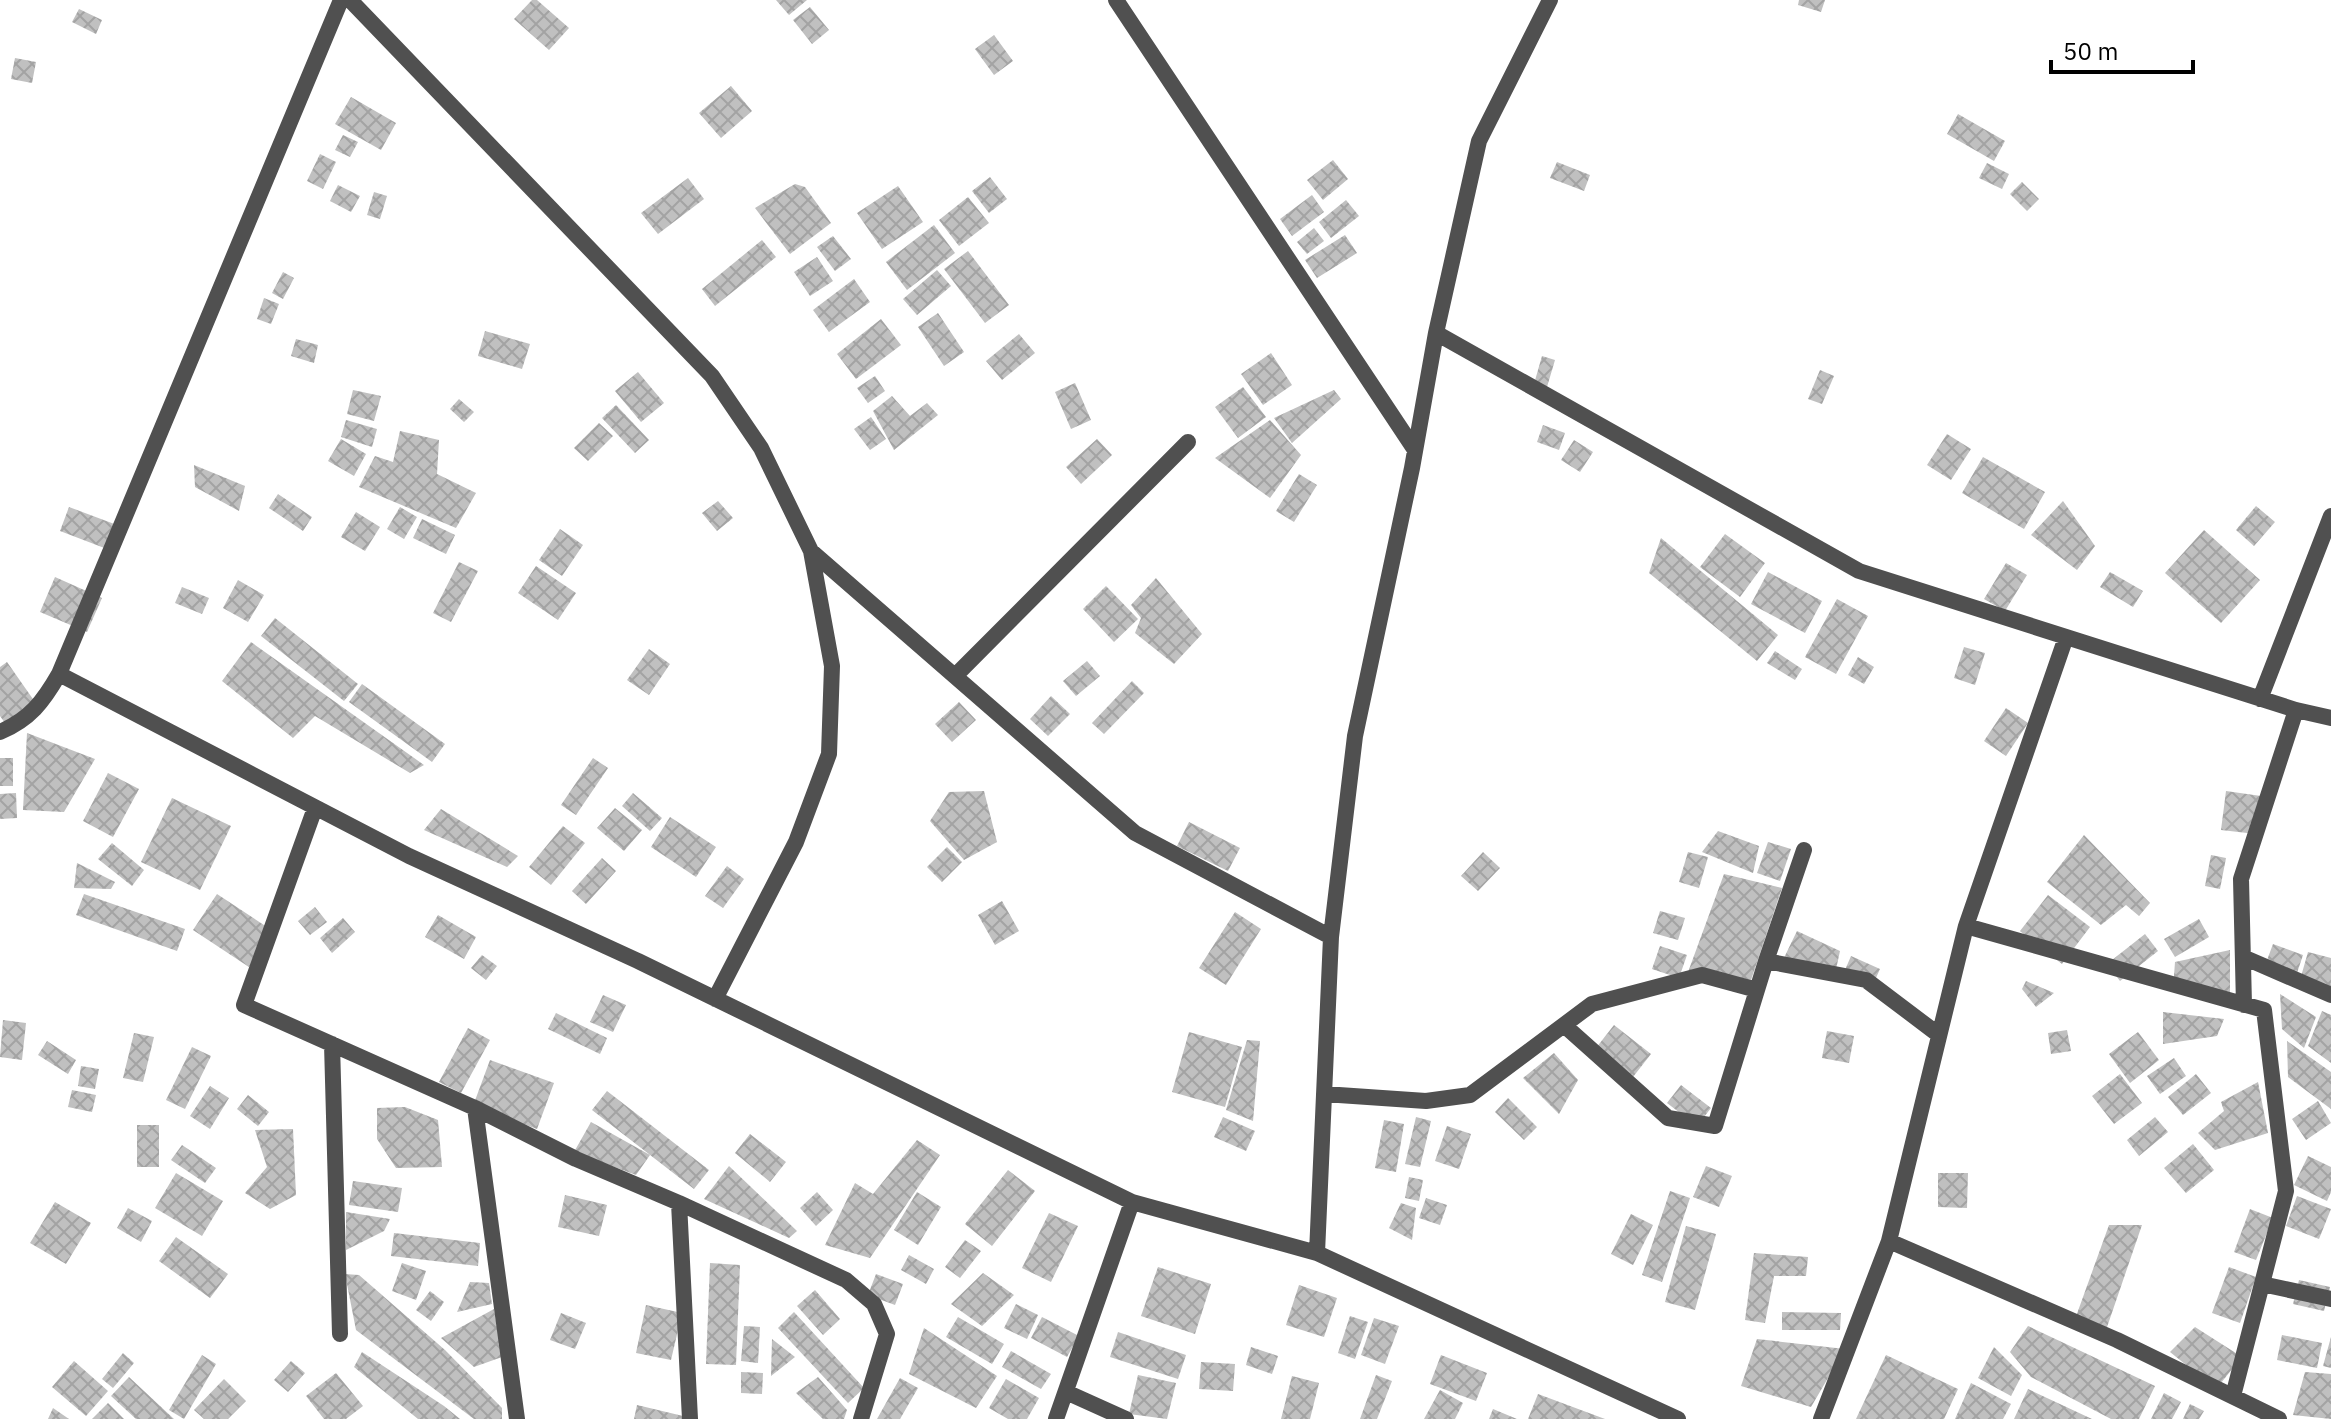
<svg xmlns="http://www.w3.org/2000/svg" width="2331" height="1419" viewBox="0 0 2331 1419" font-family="'IBM Plex Sans',sans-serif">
  <defs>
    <pattern id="building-cross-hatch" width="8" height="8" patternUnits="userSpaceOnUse" patternTransform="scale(2)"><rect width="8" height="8" fill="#c0c0c0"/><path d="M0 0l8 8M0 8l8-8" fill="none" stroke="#a3a3a3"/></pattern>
  </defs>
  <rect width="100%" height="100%" fill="#fff"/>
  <path fill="url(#building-cross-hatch)" d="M532,0h5l32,28 -20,22 -35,-31z
    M776,0h31l-18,15z
    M1799,0h26l-4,12 -23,-7z
    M810,7l19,23 -17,14 -19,-24z
    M79,9l23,11 -6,14 -24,-12z
    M994,35l19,26 -19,14 -19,-26z
    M15,58l21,4 -4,21 -21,-4z
    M731,86l21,25 -31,27 -22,-25z
    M351,97l45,26 -15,27 -46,-26z
    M1958,114l47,27 -11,20 -47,-27z
    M343,135l15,7 -8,15 -15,-7z
    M320,154l16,8 -13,27 -16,-8z
    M1333,160l15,19 -25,21 -16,-20z
    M1557,162l33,13 -6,16 -34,-13z
    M1987,163l22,11 -7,15 -23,-11z
    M990,177l17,22 -18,14 -17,-22z
    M688,178l16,21 -46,35 -17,-21z
    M2022,182l17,17 -12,12 -17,-17z
    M795,184l10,3 26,36 -41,31 -35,-46z
    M338,185l22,11 -9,16 -21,-11z
    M898,186l25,36 -41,27 -25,-36z
    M374,192l13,4 -7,23 -13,-4z
    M1312,195l12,17 -32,24 -12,-17z
    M968,197l21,26 -30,23 -20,-26z
    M1346,200l13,16 -28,22 -12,-16z
    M934,225l21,28 -48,37 -21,-28z
    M1314,228l10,13 -17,13 -10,-12z
    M1345,235l12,18 -40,25 -12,-18z
    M833,236l18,23 -16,12 -18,-24z
    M762,240l14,17 -61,49 -13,-17z
    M968,251l41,54 -24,18 -41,-54z
    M817,257l16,24 -23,15 -16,-24z
    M937,270l14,16 -34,29 -14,-16z
    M283,272l11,6 -11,21 -11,-6z
    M854,279l16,23 -41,30 -16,-22z
    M264,298l15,6 -8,20 -14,-5z
    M938,313l26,39 -20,14 -26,-39z
    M881,319l20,26 -45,34 -19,-25z
    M485,331l45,13 -8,25 -44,-13z
    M1019,334l16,19 -33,27 -16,-19z
    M296,339l22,6 -4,18 -23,-7z
    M1271,353l21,32 -29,20 -22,-31z
    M1542,356l13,4 -8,27 -13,-3z
    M1820,370l14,6 -12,28 -14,-5z
    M638,372l26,31 -23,19 -26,-31z
    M875,376l10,15 -17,12 -11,-15z
    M1075,383l16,37 -20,9 -16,-37z
    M1243,387l23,30 -28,21 -23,-31z
    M353,390l28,6 -7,25 -27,-7z
    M1334,390l7,9 -49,44 -18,-25z
    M892,396l18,20 17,-13 11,12 -44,35 -21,-39z
    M459,399l15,13 -10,10 -14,-13z
    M616,405l33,35 -14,13 -33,-35z
    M871,417l15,22 -16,11 -16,-21z
    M346,420l31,9 -5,18 -31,-10z
    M1270,420l31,35 -31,43 -55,-40z
    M599,423l14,13 -25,25 -14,-13z
    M1543,425l22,8 -6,17 -22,-8z
    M400,431l39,9 -2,34 39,19 -20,35 -97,-41 16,-31 18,6z
    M1947,434l24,15 -20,31 -24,-15z
    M341,439l25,15 -12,22 -26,-15z
    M1097,439l15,16 -31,29 -15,-17z
    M1574,440l19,12 -13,20 -19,-12z
    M1983,457l62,35 -21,37 -62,-36z
    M194,465l51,21 -6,25 -44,-24z
    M1299,474l18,11 -23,37 -18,-11z
    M278,494l34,23 -9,14 -34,-23z
    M718,501l15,17 -16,13 -15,-18z
    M2063,501l32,45 -18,24 -46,-35z
    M2256,506l19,16 -21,24 -18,-16z
    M69,507l48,18 -10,24 -47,-18z
    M400,507l17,10 -13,22 -17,-10z
    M356,512l24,15 -15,24 -24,-14z
    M422,519l33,16 -9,19 -33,-16z
    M560,529l23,16 -21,31 -23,-16z
    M2204,530l56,50 -39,43 -56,-50z
    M1725,534l40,29 -25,34 -40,-30z
    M1661,538l117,97 -21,26 -108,-88z
    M459,562l19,9 -27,51 -18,-9z
    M2006,563l21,12 -22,36 -21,-12z
    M536,566l40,27 -18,27 -40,-27z
    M1768,572l54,29 -17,32 -54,-29z
    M2110,572l33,19 -10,16 -33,-20z
    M55,577l47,21 -15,34 -47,-20z
    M1156,578l46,56 -28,30 -39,-31 6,-15 -10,-13z
    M238,580l26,15 -16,27 -25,-14z
    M1106,586l32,33 -24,23 -31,-33z
    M182,587l27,11 -7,16 -27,-11z
    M1837,599l31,17 -32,58 -31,-17z
    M275,618l83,66 -14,17 -83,-65z
    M251,642l173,123 -14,8 -95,-57 -22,22 -71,-57z
    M1964,647l21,6 -10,32 -21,-7z
    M649,649l21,15 -21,31 -22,-15z
    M1775,651l27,18 -7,11 -28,-17z
    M1858,657l16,10 -10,17 -16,-9z
    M1087,661l13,15 -24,20 -13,-15z
    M7,662l28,40 -30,21 -5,-7v-49z
    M1132,681l12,12 -40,41 -12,-11z
    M362,684l83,60 -13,18 -83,-60z
    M1051,696l19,18 -22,22 -18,-17z
    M959,702l17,18 -24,22 -17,-18z
    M2006,708l22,15 -22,33 -22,-15z
    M27,733l68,26 -31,53 -41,-2z
    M0,758h13v28h-13z
    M593,758l15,10 -32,47 -15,-10z
    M108,773l31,16 -26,48 -30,-16z
    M984,791l13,51 -33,18 -34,-39 19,-29z
    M2226,791l35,5 -5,38 -35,-4z
    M16,793l1,25 -17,1v-25z
    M633,793l29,25 -12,13 -28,-25z
    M172,798l59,28 -31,64 -59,-28z
    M615,808l27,22 -18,21 -27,-23z
    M441,809l77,47 -11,11 -83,-37z
    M670,817l46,30 -20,30 -45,-30z
    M1189,822l51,26 -12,23 -51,-25z
    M563,826l22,17 -34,42 -22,-18z
    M1718,831l41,15 -6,27 -51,-21z
    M2084,835l66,68 -11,13 -13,-11 -25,20 -54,-43z
    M1768,842l23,7 -11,32 -23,-8z
    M112,843l32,27 -12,16 -34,-27z
    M947,847l15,15 -20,20 -15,-15z
    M1483,852l17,16 -22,23 -17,-15z
    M1688,852l20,5 -9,31 -20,-6z
    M2211,855l15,3 -6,31 -15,-3z
    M602,858l14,13 -30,33 -14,-13z
    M77,863l38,19 -4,7 -37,-1z
    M727,866l17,13 -21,29 -18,-12z
    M1724,874l58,14 -32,95h-66z
    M84,894l101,35 -8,22 -101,-36z
    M217,894l56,37 -24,36 -56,-37z
    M2048,895l42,32 -28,37 -42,-33z
    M1002,901l17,30 -24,14 -17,-30z
    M315,907l12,15 -17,13 -12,-14z
    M1660,911l25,7 -7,22 -25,-7z
    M1235,912l26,17 -35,56 -27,-17z
    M438,915l38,22 -12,22 -39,-22z
    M343,918l12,14 -23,21 -12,-15z
    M2199,919l10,18 -34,20 -11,-18z
    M1797,931l43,20 -5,23 -53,-12z
    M2145,934l13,17 -38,30 -13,-17z
    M2273,944l30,11 -9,27 -31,-11z
    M1660,946l27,9 -8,23 -27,-9z
    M2230,950v43l-57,-4 2,-27z
    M2308,952l23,6v30l-33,-1z
    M482,955l15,11 -11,14 -15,-12z
    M1851,956l29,13 -9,20 -29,-12z
    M2026,981l28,12 -18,14 -14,-18z
    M2280,994l36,23 -12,31 -22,-19z
    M603,995l23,10 -13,27 -23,-10z
    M2322,1011l9,4v48l-23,-17z
    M2163,1012l61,7 -7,17 -54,8z
    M556,1013l51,25 -7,16 -52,-25z
    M3,1020l23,3 -4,37 -22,-3z
    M1614,1025l37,29 -18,23 -37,-29z
    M468,1028l22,12 -29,53 -22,-11z
    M2067,1030l4,21 -20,3 -3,-21z
    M1827,1031l27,5 -5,27 -27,-5z
    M1189,1032l53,15 -17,60 -53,-15z
    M2138,1032l21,28 -29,23 -21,-29z
    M134,1033l20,4 -11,45 -20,-4z
    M1247,1040l13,1 -7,80 -27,-11z
    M47,1041l29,19 -8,14 -30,-19z
    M2287,1041l44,31v37l-43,-32z
    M192,1047l19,9 -26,53 -19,-9z
    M1554,1053l24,27 -19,34 -36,-36z
    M2174,1058l12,18 -26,18 -13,-18z
    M490,1060l64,23 -17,46 -64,-23z
    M81,1066l18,3 -4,20 -17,-3z
    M2120,1074l22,29 -28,21 -22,-28z
    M2196,1074l15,19 -28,22 -15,-18z
    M2258,1082l10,51 -53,17 -17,-17 26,-22 -3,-9z
    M1681,1085l30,23 -14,18 -30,-23z
    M210,1086l19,12 -19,31 -20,-13z
    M72,1090l24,5 -4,17 -24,-5z
    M607,1091l102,79 -15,19 -102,-79z
    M248,1095l21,17 -11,14 -21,-17z
    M1508,1098l29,29 -13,13 -29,-28z
    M2318,1101l13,22 -25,17 -14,-21z
    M405,1107l33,13 4,47 -46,1 -19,-29v-31z
    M1223,1117l32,14 -9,20 -32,-14z
    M1416,1117l15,4 -11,46 -15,-3z
    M2155,1117l13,15 -29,24 -12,-16z
    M1384,1120l20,4 -8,48 -21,-4z
    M591,1122l59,33 -14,20 -62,-23z
    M137,1125h22v42h-22z
    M1447,1126l24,8 -12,35 -24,-8z
    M293,1129l3,66 -26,14 -25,-16 22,-26 -12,-37z
    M750,1134l36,28 -16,20 -35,-29z
    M917,1140l23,15 -70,103 -45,-13 30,-62 18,11z
    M2193,1144l21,26 -28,23 -22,-25z
    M182,1145l34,23 -11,15 -34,-23z
    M2308,1156l23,11v25l-4,9 -33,-16z
    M729,1166l68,65 -8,7 -85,-39z
    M1706,1166l26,10 -13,31 -26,-10z
    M1008,1170l27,21 -43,55 -27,-22z
    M176,1173l47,28 -21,35 -47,-28z
    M1938,1173h30l-1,35 -29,-1z
    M1409,1177l14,3 -4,21 -14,-3z
    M353,1181l49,7 -4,24 -49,-7z
    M1670,1191l20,7 -28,84 -20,-7z
    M817,1192l16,18 -17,16 -16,-18z
    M917,1192l24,15 -23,38 -24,-15z
    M565,1195l42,10 -8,31 -41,-9z
    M2297,1196l34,13 -12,30 -33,-13z
    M1426,1198l21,7 -7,20 -21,-7z
    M55,1202l36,21 -25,41 -36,-21z
    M1401,1203l15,5 -4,32 -23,-12z
    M128,1208l24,13 -11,21 -24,-14z
    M2250,1209l23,9 -17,42 -22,-8z
    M346,1212l44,7 -6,12 -38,19z
    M1049,1213l29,13 -27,56 -29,-14z
    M1631,1214l22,11 -20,40 -22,-11z
    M2109,1225h33l-37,108 -31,-11z
    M1686,1226l30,8 -21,76 -30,-8z
    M394,1233l86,10 -2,23 -87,-10z
    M176,1237l52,37 -18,24 -51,-37z
    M965,1240l16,11 -21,27 -15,-11z
    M1754,1253l54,4 -2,19h-32l-9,47 -20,-3z
    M909,1255l25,14 -8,15 -25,-14z
    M402,1263l24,8 -10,29 -24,-9z
    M710,1263l30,2 -4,100 -30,-1z
    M1158,1267l53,17 -16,50 -54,-18z
    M2229,1267l27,10 -16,46 -28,-10z
    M983,1273l31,22 -32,31 -31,-22z
    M345,1274l14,1 86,75 57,58v11h-28l-118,-89z
    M876,1274l27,10 -8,21 -27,-10z
    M2299,1280l31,7 -6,24 -31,-7z
    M470,1282l19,1 3,21 -35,8z
    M1299,1285l38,13 -13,39 -38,-12z
    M815,1290l25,29 -17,16 -26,-29z
    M430,1291l14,11 -13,19 -15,-11z
    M1016,1304l22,11 -11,24 -23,-11z
    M646,1305l36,8 -11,47 -35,-7z
    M494,1309l8,48 -28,10 -33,-29z
    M794,1312l70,76 -16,15 -70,-75z
    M1782,1312l59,1 -1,17h-58z
    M561,1313l25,10 -11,26 -25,-9z
    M1350,1316l18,6 -13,37 -17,-6z
    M958,1317l46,27 -12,20 -46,-27z
    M1042,1317l37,19 -12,21 -36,-19z
    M1374,1318l25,8 -14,38 -24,-9z
    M744,1326l16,1 -2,36 -17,-2z
    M2028,1326l127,60 -16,33h-28l-80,-42 -21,-25z
    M2195,1327l47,30 -26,32 -46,-37z
    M924,1328l73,48 -21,32 -67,-34z
    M1118,1332l68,23 -8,24 -68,-22z
    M2282,1335l40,8 -5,25 -40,-8z
    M2331,1337v31l-8,-2z
    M772,1339l23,18 -24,19z
    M1757,1339l88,10 -34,58 -70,-21z
    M1251,1347l27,9 -6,18 -26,-9z
    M1994,1347l28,28 -11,21 -33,-18z
    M1011,1351l40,23 -10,15 -39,-22z
    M362,1352l82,54 16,13h-42l-64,-52z
    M123,1353l11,10 -21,25 -11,-9z
    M202,1355l14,9 -32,55 -15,-9z
    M1441,1355l46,18 -11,28 -46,-17z
    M1886,1355l72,34 -14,30h-88z
    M74,1361l34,30 -22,25 -34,-29z
    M291,1361l14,12 -17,19 -14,-12z
    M1201,1362l34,2 -2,27 -34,-2z
    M741,1372l22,1 -1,21 -21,-1z
    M2305,1372l26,2v45l-38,-4z
    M336,1373l27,33 -17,13h-22l-18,-23z
    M1138,1375l38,8 -9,36 -38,-5z
    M1376,1375l16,6 -15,38h-17z
    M1292,1376l27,7 -9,36h-29z
    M129,1377l45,42h-38l-25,-23z
    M818,1377l29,33 -3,9h-21l-27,-26z
    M900,1378l18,10 -18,31h-23z
    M224,1379l22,22 -18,18h-24l-10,-9z
    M1006,1379l33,19 -12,21h-19l-19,-11z
    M1971,1383l40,21 -8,15h-48z
    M2028,1389l64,30h-78z
    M1440,1390l23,13 -8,16h-31z
    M2164,1393l17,9 -9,17h-21z
    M1538,1394l67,25h-77z
    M108,1403l16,16h-32z
    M2190,1404l14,7 -5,8h-16z
    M637,1405l46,11 -1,3h-48z
    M53,1408l16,11h-21z
    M1493,1409l24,10h-28z"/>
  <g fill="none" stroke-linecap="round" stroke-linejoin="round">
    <path stroke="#505050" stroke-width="16" d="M350,0l362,376 49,72 50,103 21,115 -3,88 -33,88 -81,157
      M1116,0l299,450
      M1436,333l423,238 437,139 35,8
      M811,551l324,282 196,104
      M59,674l350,182 229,105 494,241 -76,217
      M955,676l233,-234
      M2260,699l71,-183
      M0,732c30,-13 43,-30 59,-58l282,-674
      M315,808l-71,197 231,103
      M1966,926l100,-289
      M2243,957l88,38
      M1766,961l38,-111
      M1757,990l9,-29 100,19 73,55
      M2244,1005l-3,-126 55,-169
      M332,1044l8,290
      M1324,1094l102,7 44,-6 122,-91 110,-29 55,15 -42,136 -47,-8 -103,-92
      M1132,1202l185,51 361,166
      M679,1203l167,77 28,24 13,30 -26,85
      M1889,1241l77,-315 298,84 22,181 -53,205
      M1317,1253l14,-316 24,-201 57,-268 24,-135 43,-192 71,-141
      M2262,1284l69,15
      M1066,1392l60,27
      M517,1419l-42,-311 101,51 103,44 11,216
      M1821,1419l68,-178 228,99 162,79"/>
  </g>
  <path d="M2051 60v12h142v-12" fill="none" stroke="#000000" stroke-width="4"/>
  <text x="2063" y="60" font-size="24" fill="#000000" stroke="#ffffff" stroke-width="6" paint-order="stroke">50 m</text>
</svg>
